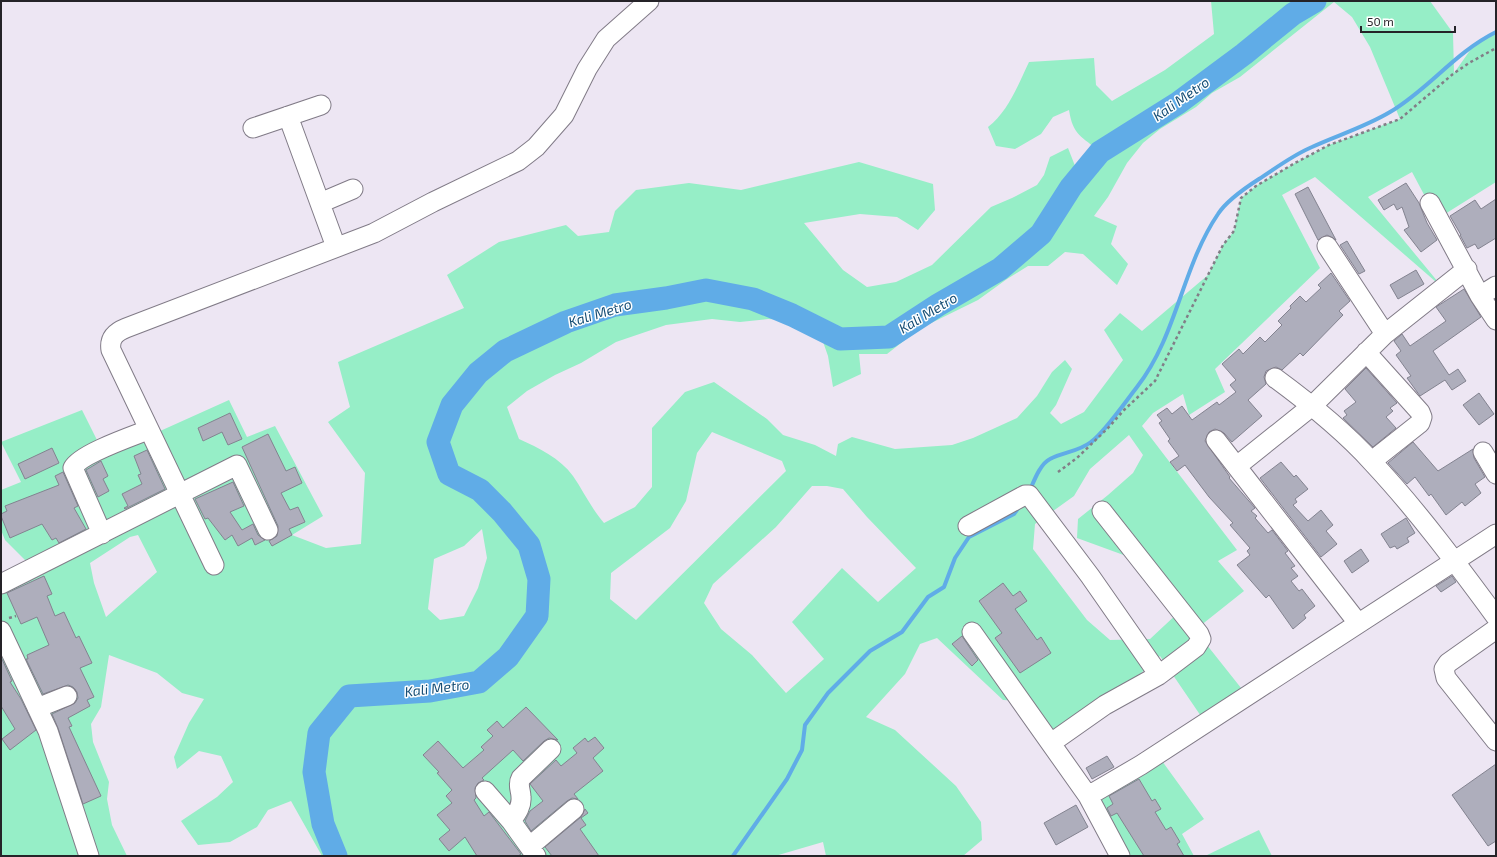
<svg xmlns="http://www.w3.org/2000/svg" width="1497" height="857" viewBox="0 0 1497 857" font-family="'Exo 2',sans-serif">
  <rect width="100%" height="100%" fill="#ede6f3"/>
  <path fill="#96eec7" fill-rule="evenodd" d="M1211,1h219l23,32 1,40 22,-31 20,-10v150l-59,37 -25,-47 -44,25 75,91 -128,-111 -33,18 38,73 -105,101 10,23 -36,23 -6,-21 -30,19 -11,13 95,124 -19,11 26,30 -49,39 54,68 -42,27 -47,-69 -29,26 -86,60 -24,-41 -18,-1 -66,-62 -17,6 -15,30 -39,43 29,13 61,56 25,36 1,18 -19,16h-137l-3,-14 -48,14h-453l-31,-55 -23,9 -11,17 -27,15 -32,3 -17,-24 36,-24 16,-15 -12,-26 -22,-5 -22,18 -3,-12 15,-34 15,-24 -22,-6 -25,-20 -48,-18 -8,52 -10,17 2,18 16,40 -2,17 5,26 15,31h-126v-273l31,-16 -27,-27 -4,-10v-40l20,-8 -20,-40 81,-32 16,32 51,-6 80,-36 18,37 28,-11 48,90 -31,19 34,13 35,-4 4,-71 -37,-51 22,-15 -12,-45 126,-54 -17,-33 52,-33 67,-17 12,11 31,-4 6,-21 21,-21 53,-7 52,7 118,-28 74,22 2,26 -17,20 -21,-13 -37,-3 -56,9 39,47 24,17 29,-5 36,-17 59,-58 21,-9 25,-13 7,-10 6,-18 18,-9 11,28 21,-24c-18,-16 -27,-16 -31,-42l-16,7 -12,17 -26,15 -19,-3 -8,-19c20,-15 30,-42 41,-65l65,-4 2,27 16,16 53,-31 49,-36zM1334,2l18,15 18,30 30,72 -71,26 -34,18 -39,23 -15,12 -7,33 -11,14 -15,30 -66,56 -22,-18 -16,17 19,30 -39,52 -23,12 -11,-11 6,-8 16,-36 -7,-9 -13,12 -15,24 -20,22 -44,20 -21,7 -57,4 -43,-12 -14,7 -2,12 -21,-11 -32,-10 -16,-16 -53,-37 -29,10 -33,36v59l-17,20 -31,16c-13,-15 -20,-31 -31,-47 -13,-18 -34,-28 -54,-37l-12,-32 20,-16 28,-16 26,-12 35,-21 50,-17 46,-6 28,3 28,-3 34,2 19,15 7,20 5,31 28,-13 -2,-20h28l32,-25 59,-29 29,-21 21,-13h20l17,-14 18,2 34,31 11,-21 -17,-20 6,-18 -23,-10 14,-19 19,-34 16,-20 17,-14 36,-22 16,-14 28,-16zM712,432l70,29 4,10 -150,149 -26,-21 1,-26 59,-45 16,-27 11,-48zM1129,435l14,20 -10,18 -25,22 -30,24 -1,19 52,19 51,54 -30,28 -40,1 -23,-20 -54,-71 2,-25 39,-28 16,-27zM812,486h15l16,3 24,28 49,51 -38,34 -36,-34 -50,54 32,37 -38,34 -34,-38 -31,-26 -17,-26 9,-19 63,-57zM482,529l5,29 -9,30 -14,28 -24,4 -12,-11 6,-50 30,-13zM138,535l19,37 -51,45 -12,-34 -4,-20 40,-26z
    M1157,754l47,65 -22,15 12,22h-79l-31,-55z
    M1259,830l13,26h-67z"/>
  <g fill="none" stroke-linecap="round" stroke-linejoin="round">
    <path stroke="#60ace7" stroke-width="4" d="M1030,490c4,-9 10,-26 20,-31 13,-7 28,-7 41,-17 13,-9 35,-41 46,-55 40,-51 45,-120 81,-173 9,-14 27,-26 41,-35 17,-11 34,-24 53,-32 26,-12 53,-20 78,-35 39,-23 64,-59 106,-80
      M733,856l54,-77 15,-29 3,-25 23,-32 42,-42 32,-19 26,-35 16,-10 11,-29 14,-21 45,-23 5,-7"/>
    <path stroke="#60ace7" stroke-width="23" d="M336,856l-13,-32 -9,-52 5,-39 30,-37 81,-5 49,-9 29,-25 29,-41 2,-37 -10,-34 -27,-33 -22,-22 -31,-16 -11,-32 14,-37 26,-32 27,-22 61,-29 49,-17 51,-7 40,-8 47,9 39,16 48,24 49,-2 49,-32 62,-36 41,-35 30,-47 29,-35 78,-49 66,-49 49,-40 22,-13"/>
  </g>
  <path fill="#aeaebc" stroke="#838390" d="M1406,183l13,20 8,20 10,17 -16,12 -17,-22 5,-3 -7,-20 -5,3 -3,-6 -10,6 -6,-10z
    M1308,187l28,53 -9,-5 -9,5 -23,-46z
    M1496,199v39l-18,11 -3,-5 -8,4 -7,-13h1l-11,-19 25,-16 6,9z
    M1347,241l18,30 -6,3 -19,-29z
    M1416,270l8,14 -26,15 -8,-14z
    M1331,273l19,28 -11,10 4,4 -40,41 -3,-3 -18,17 -6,-3 -10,4 -2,6 2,7 -18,16 14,16 -30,26 -8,-9 -9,-4 -6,3 -4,9 25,36 -1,1 26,30 -4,3 6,5 -2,2 13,15 4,-3 16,21 -3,2 10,13 -4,2 7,8 -7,5 8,10 3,-2 13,17 -11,9 2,3 -13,11 -24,-34 -3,3 -29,-33 13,-10 -3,-4 3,-3 -20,-23 3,-2 -24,-26 -24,-32 -8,6 -7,-9 9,-6 -11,-15 2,-2 -11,-16 3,-2 -5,-6 10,-7 5,6 10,-8 10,14 25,-18 2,3 17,-13 -6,-7 6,-5 -14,-16 17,-15 4,5 17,-17 5,5 17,-17 -4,-4 13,-13 -1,-2 10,-10 6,6 15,-14 -3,-3z
    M1464,289l17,28 -48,34 16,24 9,-6 8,12 -14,9 -7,-10 -25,16 -13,-18 4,-2 -15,-21 5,-4 -7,-10 8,-7 8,12 36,-25 -10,-14z
    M1366,368l31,35 -7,5 3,3 -7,6 10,11 -23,19 -30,-29 4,-3 -3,-4 12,-9 -11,-13z
    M1479,393l15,21 -15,11 -16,-20z
    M230,413l12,26 -14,6 -6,-13 -19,9 -5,-13z
    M268,434l18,37 9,-4 7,16 -21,10 9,17 8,-3 7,15 -16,7 3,6 -20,11 -3,-5 8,-5 1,-10 -36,-79z
    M1413,442l25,29 35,-22 1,9 11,19 -10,7 6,9 -16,13 -3,-4 -16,13 -15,-21 -2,2 -14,-19 -8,7 -19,-21z
    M52,448l7,15 -34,16 -7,-15z
    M147,450l18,39 -40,20 -1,-1 4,-2 -6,-12 20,-10 -4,-9 3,-1 -7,-18z
    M101,461l7,15 -5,3 6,12 -11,6 -12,-27z
    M1281,462l13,15 2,-2 12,14 -13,10 2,3 -4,3 15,16 13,-11 12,15 -7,6 11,13 -16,13 -61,-79z
    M63,472l15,34 -4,2 12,21 -27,14 -3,-5 -4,2 -10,-16 -32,14 -9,-22v-2l6,-3 -2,-5 54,-21 -4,-9z
    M233,482l11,24 -14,6 12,18 11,-6 5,11 7,5 -10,5 -3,-7 -14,8 -6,-11 -7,5 -17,-22 -3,1 -10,-20z
    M1406,518l9,15 -8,5 2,4 -12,7 -2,-3 -5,2 -9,-14z
    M1361,549l8,12 -17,12 -8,-12z
    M44,576l8,18 -5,2 8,20 9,-4 12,26 3,-2 13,27 -12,5 14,29 -7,3 3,6 -22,12 4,8 -3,1 32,69 -18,8 -25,-76 -6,-14 23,-11 3,-5 -1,-6 -4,-5 -5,-2 -25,9 -17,-35h2l-1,-4 22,-10 -12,-28 -16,7 -14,-31z
    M1452,576l4,6 -15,10 -5,-6z
    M1003,583l10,13 7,-5 7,10 -12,8 22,31 4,-3 10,16 -31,20 -25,-35 7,-5 -23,-32z
    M962,636l16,24 -6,6 -20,-22z
    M1,657l11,24 -2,1 11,17 15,31 -26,20 -8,-11 13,-10 -14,-23z
    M526,707l32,33 -9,-2 -5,3 -21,20 -10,-11 -31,28 2,2 -6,3 -3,5 1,10 -2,2 10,16 5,-4 32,42 -3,2h-41l-12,-19 -16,14 -10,-12 11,-9 -13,-15 15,-12 -6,-7 6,-6 -15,-17 2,-1 -16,-17 15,-14 25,27 21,-18 -3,-3 12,-11 -6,-6 10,-9 6,7z
    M595,737l9,11 -11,10 10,13 -29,23 4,5 -6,-1 -5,3 -36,30 -6,-10 5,-10 13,-10 -13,-17 26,-24 5,6 16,-13 -4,-5 12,-10 3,4z
    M1107,756l7,11 -22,12 -6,-11z
    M1496,764v77l-8,5 -36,-51z
    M1139,779l13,22 3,-2 6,10 -6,3 11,18 5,-3 9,15 -3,2 7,12h-40l-27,-43 -6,3 -4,-8 6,-4 -4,-8z
    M1076,805l12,22 -32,18 -12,-22z
    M585,809l3,4 -7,5 5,7 -6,4 19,27h-47l-7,-9 36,-30z"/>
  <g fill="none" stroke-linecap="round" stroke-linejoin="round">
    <defs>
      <path id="minor" d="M288,116l48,131
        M253,128l68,-23
        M320,203l33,-14
        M1430,203l50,93 16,24
        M1327,246l58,88
        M1480,296l16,-10
        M1366,352l54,60 2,5 -2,6 -48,38
        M1275,378c34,25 68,52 97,84 45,48 85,102 124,155
        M1216,440l142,183
        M1483,452l13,22
        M1237,466l75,-60 73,-72 82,-65
        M1102,511l97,123 2,5 -5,8 -37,28
        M968,526l57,-31h4l61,81 69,99 -54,30 -54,38
        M102,534l-29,-66c7,-14 60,-32 75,-38
        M214,565l-103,-215c-2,-12 5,-18 15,-22l248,-95 59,-31 85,-41 18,-14 28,-32 23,-46 19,-30 43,-38
        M1,584l236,-119 31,65
        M1496,629l-48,34 -4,6 2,9 50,63
        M1,631l47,100 41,125
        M972,632l116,164 32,60
        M37,708l30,-12
        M485,791l26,30 25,35
        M1088,796l53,-31 355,-231
        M511,821c5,-7 11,-14 10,-24 0,-7 -4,-12 0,-19l30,-29
        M530,846l44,-37"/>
    </defs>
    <use href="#minor" stroke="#817b87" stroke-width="21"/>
    <path stroke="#827e87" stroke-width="2.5" stroke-dasharray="3 3" stroke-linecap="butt" d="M1058,472l19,-14 31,-30 16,-18 31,-29 68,-136 11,-14 7,-33 15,-12 39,-23 34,-18 71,-26 53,-45 16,-11 27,-15
      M9,618l7,-2"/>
    <use href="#minor" stroke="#fff" stroke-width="19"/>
  </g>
  <g text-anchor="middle" stroke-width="3" stroke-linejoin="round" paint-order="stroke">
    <g font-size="14" font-style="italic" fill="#164e75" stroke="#fff">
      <text transform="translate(1181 99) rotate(-35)" y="5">Kali Metro</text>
      <text transform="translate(600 313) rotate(-17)" y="5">Kali Metro</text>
      <text transform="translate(928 313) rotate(-31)" y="5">Kali Metro</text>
      <text transform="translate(437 688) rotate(-7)" y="5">Kali Metro</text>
    </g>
  </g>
  <rect width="1497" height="857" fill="none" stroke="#252328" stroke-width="4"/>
  <path d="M1361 26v6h94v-6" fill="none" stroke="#252328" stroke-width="2"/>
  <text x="1367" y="26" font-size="12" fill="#252328" stroke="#ffffff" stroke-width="3" paint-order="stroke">50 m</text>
</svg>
